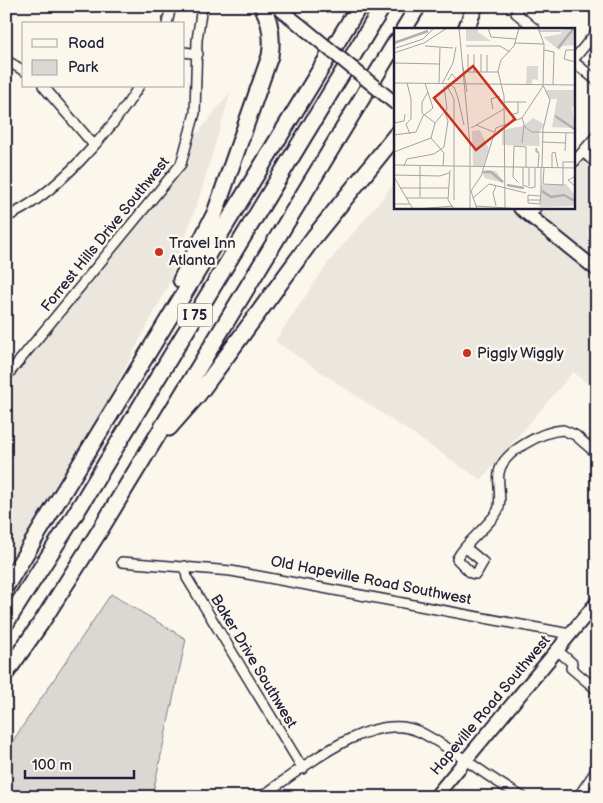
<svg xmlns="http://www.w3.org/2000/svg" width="603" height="803" viewBox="0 0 603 803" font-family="'Balsamiq Sans',sans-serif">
  <rect width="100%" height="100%" fill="#fbf7ec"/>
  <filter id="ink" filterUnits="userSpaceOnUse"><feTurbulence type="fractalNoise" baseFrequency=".02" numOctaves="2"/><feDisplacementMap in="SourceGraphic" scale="10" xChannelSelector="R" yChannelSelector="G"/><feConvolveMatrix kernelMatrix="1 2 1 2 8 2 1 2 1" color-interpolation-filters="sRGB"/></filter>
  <g filter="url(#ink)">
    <path fill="#ebe7df" d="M231,91l-30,101 -33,94 -67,128 -95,163v-203l67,-81z
      M574,148l23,19v224l-24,-19 -92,108 -206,-139 53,-78 67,-80 1,25h178z"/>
    <path fill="#dbd8d3" stroke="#7e7d87" d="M111,594l75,45 -34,158h-146v-46z"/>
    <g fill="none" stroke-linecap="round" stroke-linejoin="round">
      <defs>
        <path id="street" d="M518,6l-2,7 19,16
          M167,24l4,-18
          M184,52l14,2
          M574,59l23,-28
          M6,60l18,11
          M574,62l23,19
          M43,86l50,58
          M583,152l14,12
          M574,162l23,-27
          M529,216l7,-8
          M6,217c47,-19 107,-88 133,-131
          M6,377l175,-213 14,-51 2,-73 5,-34
          M466,548l17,14 -7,12 -5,-1 -14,-14c9,-18 29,-30 40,-47 6,-10 0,-28 2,-39 3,-21 44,-42 64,-43l12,5 22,19
          M122,562l109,9 339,63
          M185,566l2,12 116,191
          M557,650l15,13 -1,5 26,22
          M261,797c38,-26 111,-89 159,-65 36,18 67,46 103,65
          M578,797l19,-28"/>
        <path id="secondary" d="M276,6l24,19
          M520,208l77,62
          M435,797l162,-195"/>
        <path id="highway" d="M404,29l14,-23
          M466,29l9,-23
          M181,280l34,-67 55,-157c3,-18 1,-34 -8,-50
          M169,428l29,-33 116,-158 82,-102
          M6,586l353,-580
          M6,623l65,-102 312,-515
          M6,673l35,-50 56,-88 299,-493"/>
      </defs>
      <use href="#street" stroke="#22223b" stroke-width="12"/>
      <use href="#secondary" stroke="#22223b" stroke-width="16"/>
      <use href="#highway" stroke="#22223b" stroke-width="19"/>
      <use href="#street" stroke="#fbf7ec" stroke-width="9"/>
      <use href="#secondary" stroke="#fbf7ec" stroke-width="12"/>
      <use href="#highway" stroke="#fbf7ec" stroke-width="15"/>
      <defs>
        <path id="secondary-bridge" d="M300,25l96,79"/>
      </defs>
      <use href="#secondary-bridge" stroke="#22223b" stroke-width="16" stroke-linecap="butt"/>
      <use href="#secondary-bridge" stroke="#fbf7ec" stroke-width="12"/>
    </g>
  </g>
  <g fill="#c8321e" stroke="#fbf7ec" stroke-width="2">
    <circle cx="159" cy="252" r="5"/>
    <circle cx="467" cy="353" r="5"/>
  </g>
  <g text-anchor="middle" stroke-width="5" stroke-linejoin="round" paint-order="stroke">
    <rect fill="#fbf7ec" stroke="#636270" stroke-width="1" x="177.5" y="303.5" width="35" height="23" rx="4"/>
    <g font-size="14" font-weight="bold" fill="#22223b">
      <text x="195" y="320">I 75</text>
    </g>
    <g font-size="15" fill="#22223b" stroke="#fbf7ec">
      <text transform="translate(105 234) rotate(-51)" y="5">Forrest Hills Drive Southwest</text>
      <text transform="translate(371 580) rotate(11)" y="5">Old Hapeville Road Southwest</text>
      <text transform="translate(254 661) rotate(59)" y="5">Baker Drive Southwest</text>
      <text transform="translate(490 705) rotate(-50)" y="5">Hapeville Road Southwest</text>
    </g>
    <g font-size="15" fill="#22223b" stroke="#fbf7ec" text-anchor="start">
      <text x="169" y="248">Travel Inn<tspan x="169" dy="17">Atlanta</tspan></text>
      <text x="477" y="358">Piggly Wiggly</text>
    </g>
  </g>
  <g transform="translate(394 28)">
    <rect width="181" height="181" fill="#fbf7ec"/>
    <path d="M72,0h12v4l13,9h-25zM168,0h13v17l-12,1 -4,4 -16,-13 18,-3zM133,38h11v14l-6,-1v5h-6zM152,62h29v16l-3,1 3,21 -23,-1 5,-28h-8zM139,90l11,6 -5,9 1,13 -38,-1v-15l21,-4zM86,102l9,19 -6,18h-10l-1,-36zM92,142l10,1 8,12 -19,-5 -3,-5zM172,156l9,11v11l-35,1 1,-22z" fill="#dbd8d3"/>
    <path fill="none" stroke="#b1aeb0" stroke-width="2.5" d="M0,15l34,-12M164,20l16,-20M161,88l21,14M89,144h8l12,10M113,157l17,3M148,163l9,6 13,-2 9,5 3,-2"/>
    <path fill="none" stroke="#a4a2a5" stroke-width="1" d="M65,0l11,117v64M94,0l3,9 25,2M144,0l6,16 -1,41 7,15 -7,29 -1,39M145,3h22M121,15l29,1M31,18l28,2M72,18h34l10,6M2,20l27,-9 11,-11M150,22l10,2 -1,33M182,22h-10l-2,9 12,3M0,25l30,-10 23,-15M74,26v18h30M80,26v18M87,26v18M93,27v17M0,35l45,1M69,39l4,25M54,52l4,-6 6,7M0,55l182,2M13,55l4,16v20l-5,5 4,10M45,56l1,-37M48,56l11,-21 3,-16M52,56l8,15v101M55,56l5,3 4,11 6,27M34,64l-6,10v11l13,10M110,74h22M99,81l-2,-10 9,-3M128,90l3,9 7,5 44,1M119,92v-6l5,-1v-11M0,95l10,-2 1,-7M82,97l18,7M77,100l33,-19M0,107l22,-3 7,-16 10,-8 -8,-25M37,110l13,15 -1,13M148,114l24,1M128,115l2,-18M171,123l1,-18M0,124l37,-14 4,-15 12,-14 -3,-23M144,124h-2v-4l3,6 -1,13M0,137l182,3M10,138l3,-7 27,-5 10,-7 4,-26 -3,-8M129,139v18l7,3 5,-1v-19M135,140v18M150,140l-1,16 20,1v-23h13M158,140v-15l3,-1 3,16M56,142l-2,30 6,9M0,147l46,1 9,-3M182,148l-8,4 8,7M0,149l19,32M124,154l-5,-5 1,-31 12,1v20M102,158l-3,7 3,13M6,160h49M26,169v-31M12,170h42M79,170l16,-14 37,9M134,172v-5l12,1M146,172h-12v3l12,1 1,-12v-24M0,176h16M82,178l45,3M24,181l35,-3M83,181l-6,-18 10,-15 15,-48 26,-10 21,-32M111,181l-1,-113 -6,-25 3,-11 13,-14 5,-18"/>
    <path fill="#c8321e" fill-opacity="0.15" stroke="#c8321e" stroke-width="2.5" d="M79,38l42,53 -39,31 -42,-52z"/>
    <rect width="181" height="181" fill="none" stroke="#22223b" stroke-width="2.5"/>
  </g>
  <rect width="603" height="803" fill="none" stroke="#fbf7ec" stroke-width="25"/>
  <rect x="12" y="12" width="578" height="778" fill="none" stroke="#22223b" stroke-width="2" filter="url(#ink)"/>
  <rect x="22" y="22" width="162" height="65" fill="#fbf7ec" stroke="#a4a2a5"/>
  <rect x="32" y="39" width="25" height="8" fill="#fbf7ec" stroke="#a4a2a5"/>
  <text x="68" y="48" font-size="15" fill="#22223b">Road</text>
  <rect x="32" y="60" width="25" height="15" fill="#dbd8d3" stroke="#a4a2a5"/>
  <text x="68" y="72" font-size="15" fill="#22223b">Park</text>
  <path d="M25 770v8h109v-8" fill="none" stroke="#22223b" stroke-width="2.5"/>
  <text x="32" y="770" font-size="15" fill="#22223b" stroke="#fbf7ec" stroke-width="4" paint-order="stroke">100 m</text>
</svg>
